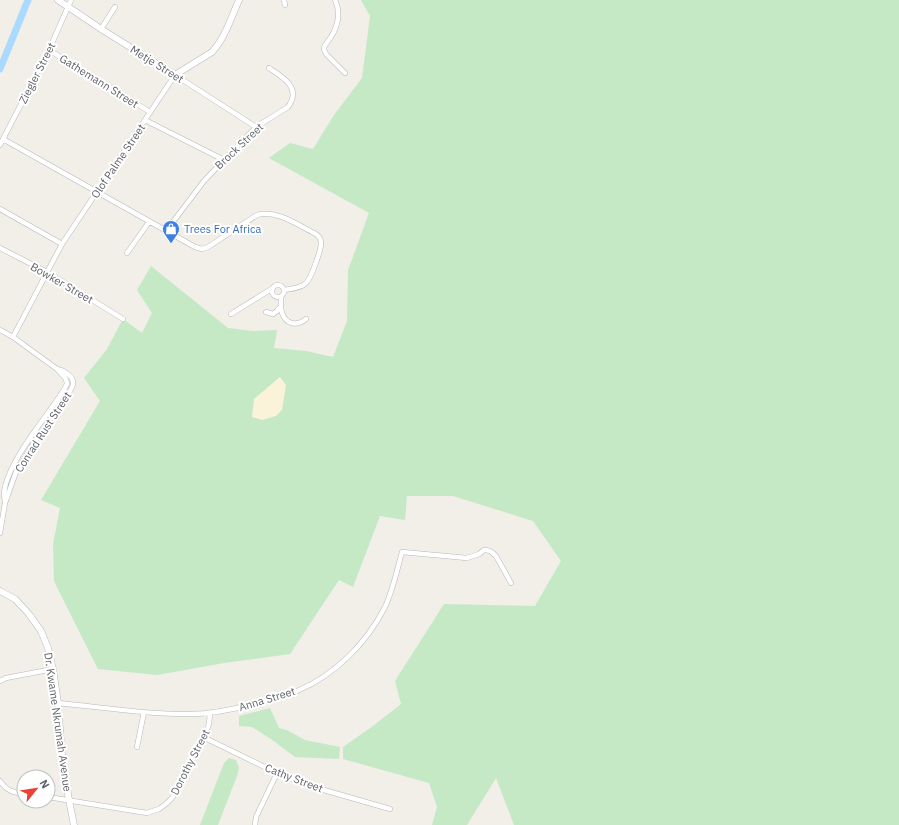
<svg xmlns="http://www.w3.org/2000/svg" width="899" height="825" viewBox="0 0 899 825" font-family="'IBM Plex Sans',sans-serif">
  <rect width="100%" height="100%" fill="#f1efe8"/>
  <path fill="#c5e8c5" d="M361,0h538v825h-385l-18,-47 -29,47h-35l5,-18 -8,-24 -86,-24v-12l30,-21 28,-22 -6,-23 49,-77 91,2 26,-45 -28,-40 -80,-25h-46l-2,24 -25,-4 -27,71 -14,-7 -49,74 -66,9 -67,12 -59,-6 -44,-88 -1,-37 7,-36 -19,-8 59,-99 -16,-23 23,-29 16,-30 19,14 10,-20 -15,-23 14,-24 77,62 25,3 24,-1 -3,18 32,3 27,6 14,-36 1,-51 21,-57 -100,-55 21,-15 23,6 21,-34 28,-37 8,-62z
    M270,708l9,20 8,2 18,10 35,7 -1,12 -44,-2 -24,-18 -19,-12 -13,-1v-10z
    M229,758l7,2 3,8 -2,8 -19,49h-18l24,-62z"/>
  <path fill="#fbf3d9" d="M280,377l6,8 -4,25 -6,6 -14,4 -10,-3 2,-18z"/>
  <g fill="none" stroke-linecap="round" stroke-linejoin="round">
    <path stroke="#aadaff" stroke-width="7" d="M0,69l28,-69"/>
    <defs>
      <path id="minor" d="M284,0l1,5
        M335,0c6,12 3,26 -4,37 -2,3 -6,7 -7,11 0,3 1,3 2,6l19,19
        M101,29l14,-22
        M49,50l101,62
        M145,120l79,40
        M3,139l192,108 7,2 6,-2 49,-32c19,-6 41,10 57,18 4,2 7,5 7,10 0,7 -10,37 -16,41 -5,4 -14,5 -21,6
        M0,145l49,-95 22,-50
        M0,209l62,35
        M166,231l38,-50 20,-21 32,-33 32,-20c14,-19 -5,-30 -19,-39
        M0,248l47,24 76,47
        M127,253l22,-31
        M272 291a6 6 0 1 1 12 0a6 6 0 1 1-12 0Z
        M281,297c0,5 -1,11 1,16 4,11 14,14 24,6
        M266,312l7,2 4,-3 4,-5
        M231,314l42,-26
        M0,330l13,7 44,32 9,10 1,5c-3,7 -8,13 -12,19 -16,23 -49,63 -51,91 0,3 1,6 1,9
        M13,337l49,-93 113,-169 81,52
        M0,533l5,-30 11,-31 18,-29 35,-50c1,-3 4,-6 4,-9 1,-8 -10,-14 -16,-15
        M0,681l6,-3 47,-9
        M58,703c42,4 84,11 126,11 24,1 47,-4 69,-10 15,-4 30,-8 44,-13 38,-16 69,-47 88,-84 8,-17 12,-37 17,-55l65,6 12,-4 5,-4c6,0 8,2 12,6l15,27
        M203,737l74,36 33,13 80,23
        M137,747l7,-35
        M0,781c7,10 12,11 24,13
        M48,797l99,16 12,-4 8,-6 5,-5 6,-9 30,-62 1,-3 1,-11
        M255,825l1,-8 21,-44"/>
      <path id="tertiary" d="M58,0l43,29 74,46 37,-23c13,-14 19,-34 27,-52
        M0,591l15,8 14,15 12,17 7,17 5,21 5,34 4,53 7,44 5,25"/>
    </defs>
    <use href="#minor" stroke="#b5b8bc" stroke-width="5.5"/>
    <use href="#tertiary" stroke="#b5b8bc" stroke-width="7"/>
    <use href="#minor" stroke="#fff" stroke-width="4.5"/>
    <use href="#tertiary" stroke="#fff" stroke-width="6"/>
  </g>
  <defs>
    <symbol id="shop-pin" viewBox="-11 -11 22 30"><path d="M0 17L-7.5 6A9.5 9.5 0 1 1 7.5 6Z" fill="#3f7fe0" stroke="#fff"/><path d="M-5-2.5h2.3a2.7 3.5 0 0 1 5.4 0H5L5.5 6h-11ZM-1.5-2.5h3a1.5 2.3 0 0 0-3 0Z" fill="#fff"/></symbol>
  </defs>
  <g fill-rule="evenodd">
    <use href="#shop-pin" x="161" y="219" width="20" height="27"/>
  </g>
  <g text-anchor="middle" stroke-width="4" stroke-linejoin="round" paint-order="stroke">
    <g font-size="11" fill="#5f6368" stroke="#fff">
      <text transform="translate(157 64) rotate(32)" y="4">Metje Street</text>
      <text transform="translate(37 73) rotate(-63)" y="4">Ziegler Street</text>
      <text transform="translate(99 81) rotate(32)" y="4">Gathemann Street</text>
      <text transform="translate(239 146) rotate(-43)" y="4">Brock Street</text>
      <text transform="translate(118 161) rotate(-56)" y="4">Olof Palme Street</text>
      <text transform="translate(62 283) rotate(30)" y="4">Bowker Street</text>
      <text transform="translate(43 432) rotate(-57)" y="4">Conrad Rust Street</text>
      <text transform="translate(267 699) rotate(-17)" y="4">Anna Street</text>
      <text transform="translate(58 722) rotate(82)" y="4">Dr. Kwame Nkrumah Avenue</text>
      <text transform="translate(190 762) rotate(-63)" y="4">Dorothy Street</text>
      <text transform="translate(294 778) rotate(21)" y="4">Cathy Street</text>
    </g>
    <g font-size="11" fill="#366cbe" stroke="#fff" text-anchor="start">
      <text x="184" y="233">Trees For Africa</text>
    </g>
  </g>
  <g transform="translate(36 789) rotate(60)"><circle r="19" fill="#ffffff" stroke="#bfc1c3"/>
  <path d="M0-3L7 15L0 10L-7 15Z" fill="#ea4335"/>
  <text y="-6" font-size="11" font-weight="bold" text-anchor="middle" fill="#5f6368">N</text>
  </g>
</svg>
